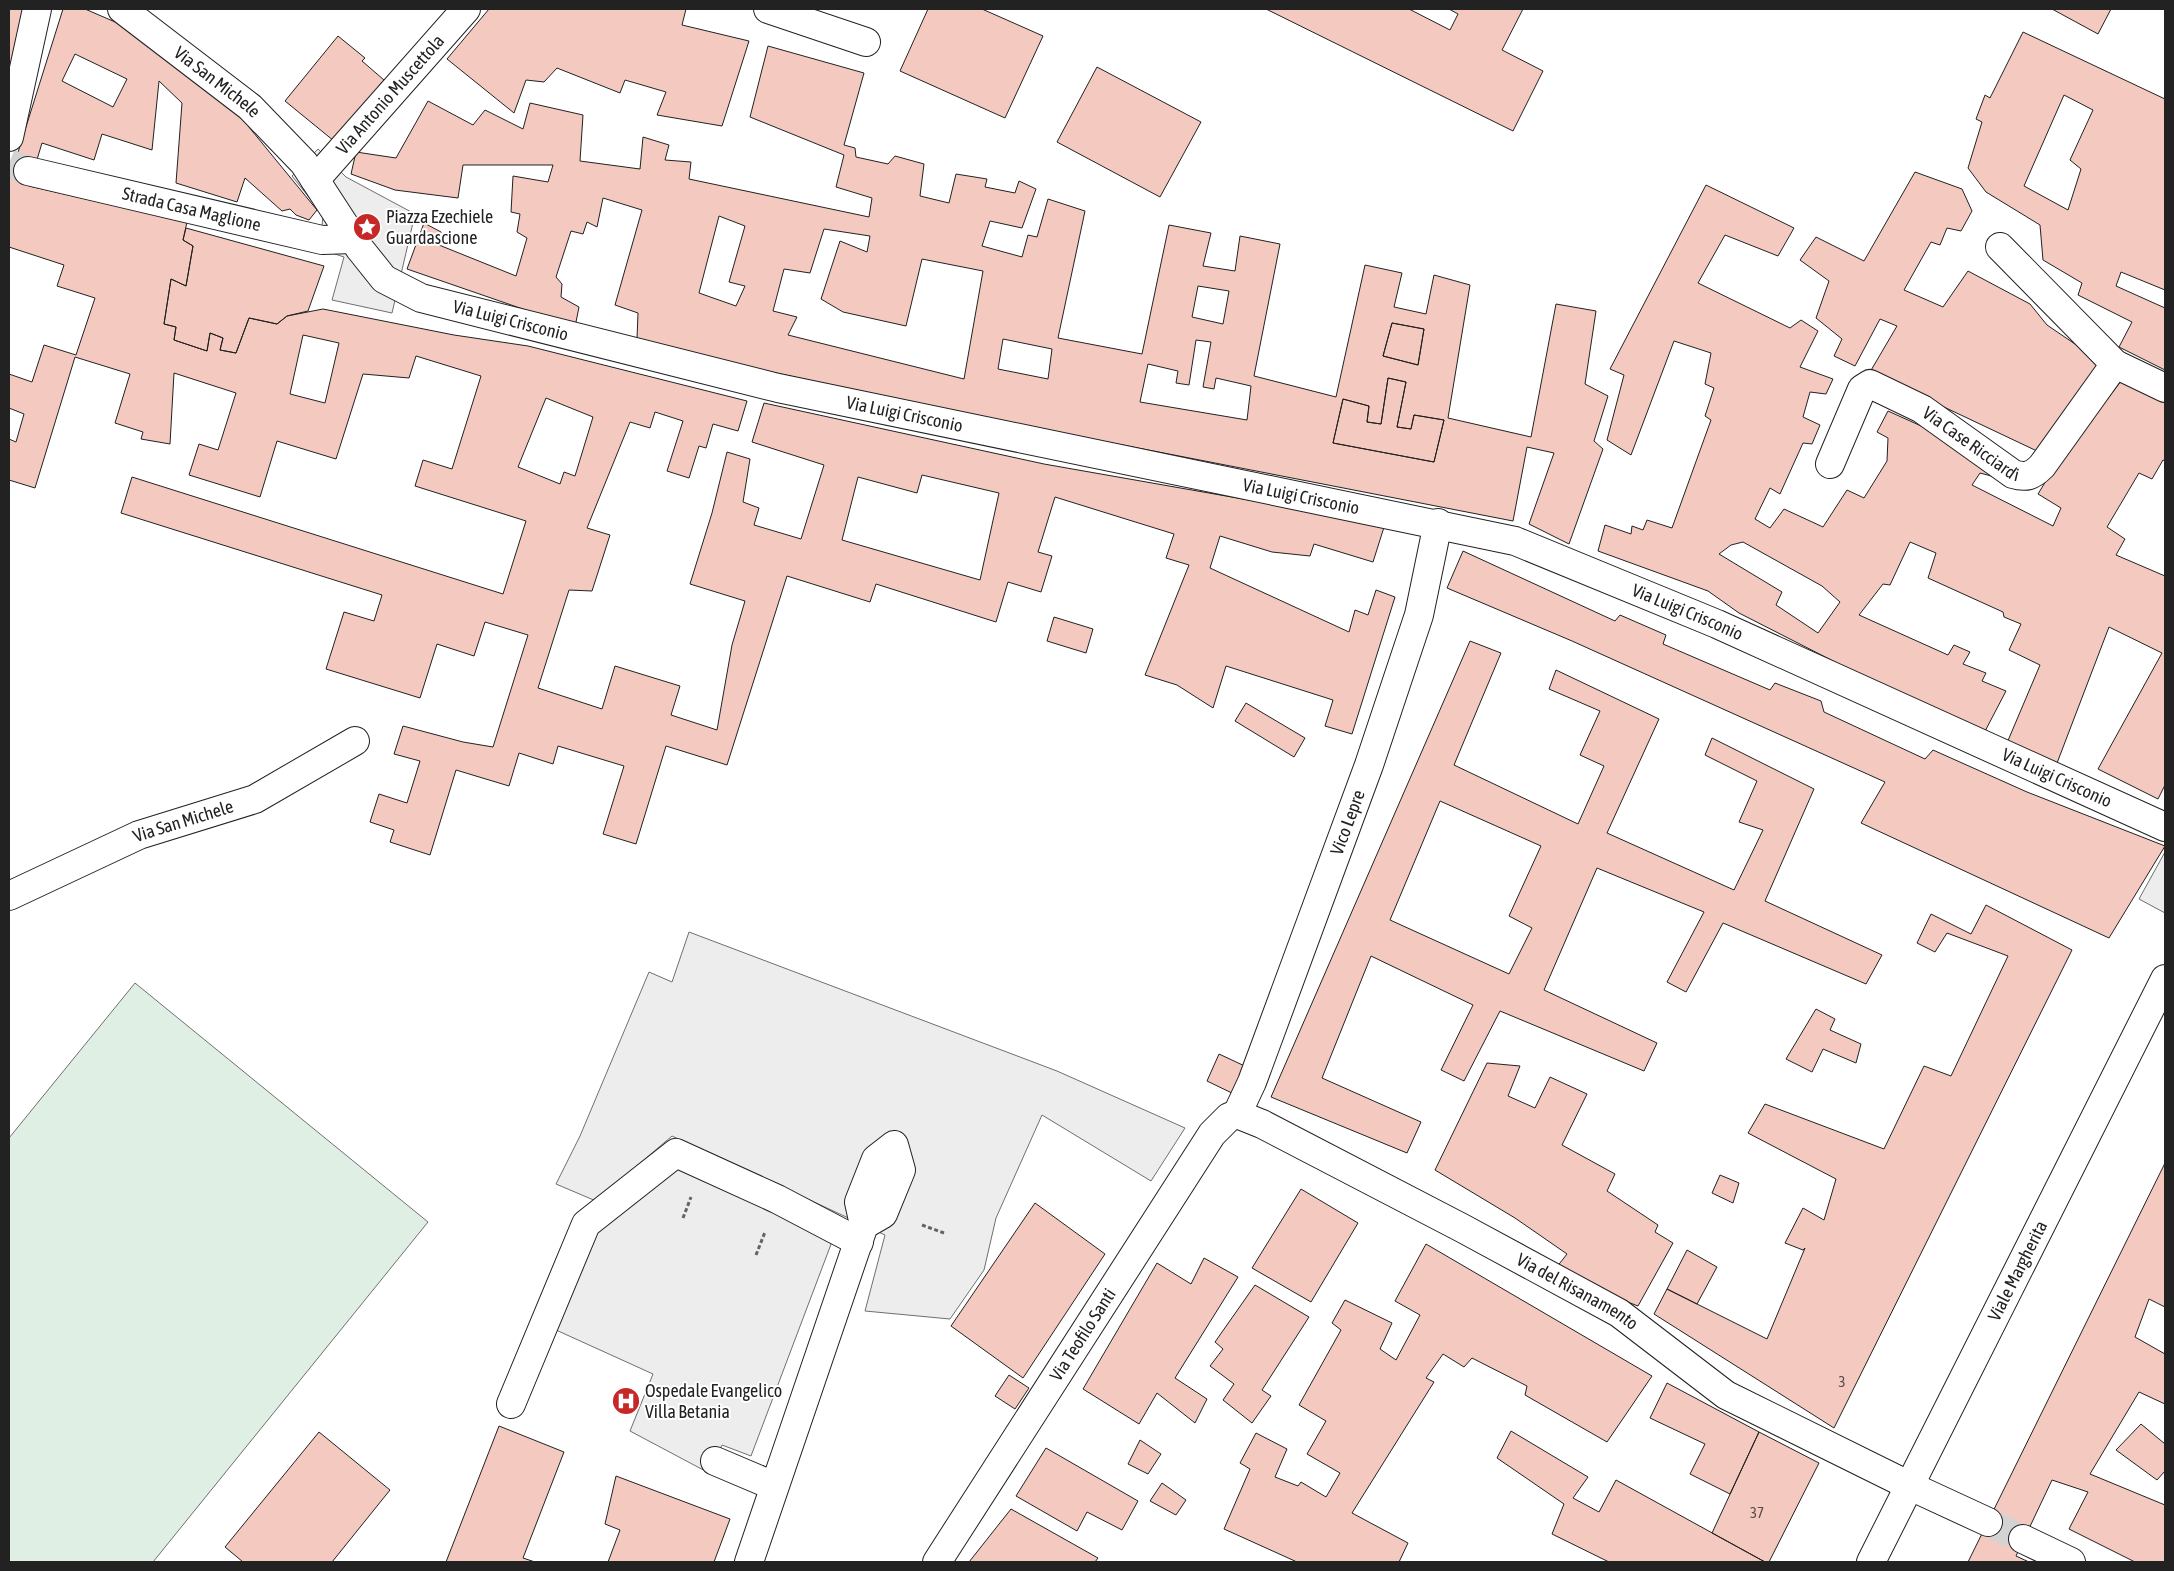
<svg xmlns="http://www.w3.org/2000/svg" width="2174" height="1571" viewBox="0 0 2174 1571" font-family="'Asap Condensed',sans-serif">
  <rect width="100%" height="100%" fill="#fff"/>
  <path fill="#e0efe3" stroke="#6f6f6f" d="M135,983l293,239 -275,340h-144v-424z"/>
  <path fill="#ededed" stroke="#6f6f6f" d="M318,149l28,28 69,37 -23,99 -60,-13 12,-43 -24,-8 3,-34 -31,-39z
    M2165,852v61l-26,-14z
    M689,932l368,139 128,57 -34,53 -109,-66 -46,103 -12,52 -34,49 -85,-8 20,-76 -213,-99 -76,65 -40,-17 24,-48 69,-164 23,10z
    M679,1165l154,74 -82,217 -29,-11 -13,28 -79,-42 23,-57 -97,-44 42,-102z"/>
  <path fill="#f3c9c0" stroke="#222" fill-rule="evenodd" d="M9,9h34l-34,110z
    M63,9h22l51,22 94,73 87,106 -8,10 -13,-5 -6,-6 -8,2 -37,-33 -8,24 -61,-19 6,-80 -23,-22 -7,69 -50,-16 -8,26 -52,-17 -13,43 158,36 -4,18 10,6 -7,40 -15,-7 -7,45 12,3 -2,13 33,11 3,-18 13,5 -3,12 16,3 13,-35 28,6 10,-8 36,-7 131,26 74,11 219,55 -9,30 -25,-7 -7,24 -7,-2 -10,32 -22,-7 16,-50 -28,-9 -5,16 -20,-6 -43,106 23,7 -18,56 -23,-1 -31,98 64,21 13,-43 65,20 -9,29 46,15 15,-85 13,-44 -55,-17 22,-71 15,-61 23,7 -7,43 16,6 -5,17 47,14 23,-74 -72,-23 12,-39 280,61 341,60 -12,38 -59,-18 -4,12 -38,-4 -52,-16 -10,32 139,64 6,-22 13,5 8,-25 19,7 -43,137 -27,-8 8,-26 -107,-34 -13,42 -36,-23 -32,-10 44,-110 -23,-7 8,-24 -119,-37 -17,55 14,4 -11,36 -33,-10 -12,40 -120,-38 -6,18 -83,-26 -60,189 -61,-19 -30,98 -33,-10 21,-68 -66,-20 -5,18 -34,-11 -10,33 -53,-16 -26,85 -40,-13 4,-12 -24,-8 9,-28 28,9 13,-42 -26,-7 9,-28 60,16 30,5 35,-112 -43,-13 -11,34 -37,-12 -17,54 -94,-29 18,-57 30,9 8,-26 -261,-82 11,-36 371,117 23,-73 -111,-35 8,-26 29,9 29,-93 -65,-20 -7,22 -46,-4 -27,85 -59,-18 -17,56 -71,-22 10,-31 19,6 18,-57 -62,-20 -4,71 -29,-5 2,-7 -28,-9 15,-49 -55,-17 -40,131 -26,-8v-41l7,3 8,-28 -15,-6v-34l23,8 12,-37 32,10 19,-57 -38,-12 7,-21 -55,-18v-66zM75,54l52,25 -14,28 -51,-26zM303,335l36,8 -14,60 -35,-9zM546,398l47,19 -18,59 -11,-4 -4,12 -42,-17zM922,475l77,18 -19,87 -138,-40 16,-63 59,16z
    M489,9h197l-4,16 67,16 -27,85 -65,-11 9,-23 -41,-12 -5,13 -63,-25 -13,14 -18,-2 -12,33 -67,-54z
    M928,9h54l61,27 -38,82 -105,-47z
    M1266,9h143l41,21 8,-16 -9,-5h74l-21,41 41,21 -30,60z
    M2052,9h59l-13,25z
    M2023,32l142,67v191l-44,-18 -5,14 49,22v62l-46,-23 13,-25 -54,-27 4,-12 -39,-23 -3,-35 -54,-33 -18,-24 14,-46 -6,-3 9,-24 5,3zM2064,95l29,15 -23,50 11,9 -13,41 -44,-24z
    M338,36l27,22 -3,3 22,19 -50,61 -49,-40z
    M768,46l96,27 -20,72 11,3 1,9 32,7 7,-8 29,8 -4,32 29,7 7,-29 31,5 -2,8 30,6 4,-12 17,8 -14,39 -32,-7 -8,25 40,11 6,-22 9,2 11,-38 37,12 -27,127 84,16 27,-129 42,8 -8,33 32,5 5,-35 40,8 -26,132 82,21 29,-132 37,8 -8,34 32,7 8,-39 36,10 -22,133 83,19 25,-133 40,7 -11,73 23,12 -14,45 9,8 -34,95 -40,-20 25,-71 -27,-6 -14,74 -519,-101 -241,-52 -116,-29 1,-26 -23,-8 27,-95 -39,-12 -6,29 -10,-5 -4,12 -12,-3 -15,46 6,7 -1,13 18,10 -4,20 -168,-58 17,-46 17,9 -2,13 77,31 11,-38 -10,-6 3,-18 -9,-2 2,-36 35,6 5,-17h-90l-5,33 -63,-8 -44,-16 5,-22 40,6 32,-57 45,24 12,-15 38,19 7,-26 53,12 -3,46 60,8 3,-32 26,8 -4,15 26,2 -2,17 180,38 3,-19 -36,-11 8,-32 -94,-38zM719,216l26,10 -16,56 16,4 -9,20 -37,-13zM824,229l46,7 -3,16 -27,-11 -19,58 22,13 63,14 16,-67 61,12 -19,108 -176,-44 9,-18 -24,-6 11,-42 26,4zM1198,286l31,5 -6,33 -31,-7zM1392,323l32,6 -6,36 -35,-9zM1003,339l49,10 -4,30 -50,-10zM1196,340l15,2 -8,45 11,2 2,-11 35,8 -4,34 -107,-18 8,-38 30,7 -2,12 13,2zM1388,378l18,4 -9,45 14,2 3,-14 30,5 -10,42 -101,-19 10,-44 26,7 -2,16 14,2z
    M1097,67l104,55 -41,75 -103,-55z
    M1915,172l47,17 10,22 -11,20 -14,-3 -7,17 -9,-3 -27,48 39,17 25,-36 62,33 17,21 53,36 -61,91 -169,-80 27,-46 -17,-7 -25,47 -21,-10 8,-17 -26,-21 13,-37 -29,-21 16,-23 48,24z
    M1706,185l88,43 -16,28 -53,-21 -27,48 92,45 11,-8 17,11 -18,36 33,12 -7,15 -16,-2 -7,25 17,8 -8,19 -9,-1 -23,51 -10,-6 -15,31 15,9 14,-19 39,18 24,-37 17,8 23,-37 1,-23 -11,-6 11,-21 115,52 -8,14 -15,-4 -8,12 81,41 8,-18 -23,-14 14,-23 73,-95 40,20v65l-2,-1 -11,19 -13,-6 -32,54 18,12 -9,16 49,21v209l-7,14 -60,-30 64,-116 -53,-26 -55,144 -50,-21 36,-85 -31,-15 12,-26 -17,-7 -1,-5 -75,-34 8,-25 -26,-11 -20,43 -7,-1 -24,31 89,40 6,-10 16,7 -7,12 23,9 -4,8 24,10 -24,46 -243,-124 -31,-22 -110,-40 7,-26 26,9 1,-8 11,4 4,-10 25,8 39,-108 -6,-4 9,-28 -9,-4 6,-31 -37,-12 -43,114 -24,-15 17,-65 -14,-6zM1743,542l79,44 18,16 -22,31 -42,-28 6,-13 -63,-38 12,-9z
    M186,228l138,38 -16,45 -21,5 -10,8 -28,-6 -13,35 -16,-3 3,-12 -13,-5 -3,18 -33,-11 2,-13 -12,-3 7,-45 15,7 7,-40 -10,-6z
    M1392,323l32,6 -6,36 -35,-9z
    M1388,378l18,4 -9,45 14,2 3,-14 30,5 -10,42 -101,-19 10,-44 26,7 -2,16 14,2z
    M1463,551l152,70 5,-6 46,20 -3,9 107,46 5,-7 46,18 3,11 101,47 8,-9 94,42 138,54 -56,92 -248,-115 24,-41 -313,-141 -125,-53z
    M1054,617l39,12 -7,24 -39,-12z
    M1470,641l31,12 -47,112 124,59 26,-58 -24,-11 20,-44 -51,-22 7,-19 103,49 -52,114 127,57 29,-60 -24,-8 18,-41 -52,-26 7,-17 102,51 -49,112 117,54 -16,29 -143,-61 -37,69 -19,-10 37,-70 -107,-44 -53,122 113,53 -13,28 -144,-60 -36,70 -23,-11 32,-65 -102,-49 -49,122 99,44 -14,31 -136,-56zM1440,801l101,45 -32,70 23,12 -23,46 -119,-54z
    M1246,703l59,35 -11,19 -59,-36z
    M1986,905l86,45 -238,478 -180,-114 13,-25 100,50 38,-91 -2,2 -18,-7 18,-35 21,12 12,-41 -88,-46 17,-29 119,45 40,-83 27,10 57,-120 -61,-23 -12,19 -18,-9 14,-29 40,20z
    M1816,1009l19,10 -5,11 31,14 -5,19 -33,-14 -11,23 -26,-13z
    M1219,1054l30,14 -13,27 -29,-14z
    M1487,1063l33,3 -12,30 27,12 15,-31 37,17 -25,51 53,29 -8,17 51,34 -3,7 18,11 -35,63 -44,-17 -38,-21 11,-14 -52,-36 -80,-48z
    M2165,1163v144l-16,-8 -14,38 30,17v50l-26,-12 -49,82 75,31v57h-30l-66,-33 19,-37 -36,-12 -36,76 13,6h-61z
    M1720,1175l19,8 -6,20 -21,-10z
    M1301,1189l57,34 -47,79 -59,-34z
    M1035,1203l70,51 -82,124 -72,-52z
    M1426,1244l226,132 -45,66 -82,-47 2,-9 -55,-28 -8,9 -21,-13 -17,24 8,4 -82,131 56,30 -9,19h-102l-73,-33 26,-60 -10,-6 16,-30 31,16 -12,28 23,9 3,-4 25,15 14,-24 -33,-19 19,-33 -27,-16 42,-75 -9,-7 13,-23 47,23 -12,26 16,11 24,-45 -25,-14z
    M1687,1250l30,17 -20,37 -30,-15z
    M1204,1258l34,19 -63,101 32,21 -12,24 -38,-30 -18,31 -56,-35 74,-126 34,21z
    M1255,1285l54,32 -47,73 9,6 -19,27 -29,-23 11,-16 -24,-18 13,-17 -8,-7z
    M1009,1375l20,13 -14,21 -20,-13z
    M1667,1383l92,49 -29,62 -40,-20 15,-30 -55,-26z
    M2141,1424l24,20v27l-8,9 -41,-30z
    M499,1426l65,26 -41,106 12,4h-89z
    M1511,1431l77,46 -15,21 26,14 17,-32 149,82h-156l-57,-28 12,-30 -67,-46z
    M319,1432l71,58 -58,72h-89l-18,-15z
    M1759,1432l60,31 -50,99h-4l-53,-29z
    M1140,1440l21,14 -13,20 -20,-10z
    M1046,1448l92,53 -16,29 -35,-18 -10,19 -61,-35z
    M616,1476l114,43 -16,43h-106l12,-32 -15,-6z
    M1162,1483l24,17 -10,15 -26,-14z
    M1011,1509l87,49 -3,4h-126z"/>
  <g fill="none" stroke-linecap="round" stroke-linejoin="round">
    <path stroke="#d3d3d3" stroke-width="28" stroke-dasharray="28 14" stroke-linecap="butt" d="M9,163l19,8
      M1988,1522l35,17"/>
    <defs>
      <g id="minor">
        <path id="s1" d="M122,9l128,98 54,56 56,86 24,30 37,19 357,90 737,153 202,83 448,203"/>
        <path d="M768,9l98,33"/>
        <path d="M9,137l28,-128"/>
        <path id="s2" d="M28,171l294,69 32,-1"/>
        <path id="s3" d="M315,180l151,-171"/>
        <path d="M2000,247l115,117 50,24"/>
        <path id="s4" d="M1830,464l32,-75 8,-5 52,25 91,65c13,4 19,2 29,-8l73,-102"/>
        <path id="s5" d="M9,896l130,-61 116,-36 100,-58"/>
        <path id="s6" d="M1237,1114l25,10 200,104 157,85 107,82 182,90 80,37"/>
        <path id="s7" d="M1237,1114l15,-32 117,-317 50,-150 19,-92"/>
        <path d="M511,1404l75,-180 90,-71 101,46 82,43"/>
        <path d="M715,1461l59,25"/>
        <path d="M2023,1539l48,23"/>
        <path d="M749,1562l115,-337 -5,-23 17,-43 18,-14 7,25 -2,5 -16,39 -19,11"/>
        <path id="s8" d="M937,1562l275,-428 17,-17 8,-3"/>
        <path id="s9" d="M1871,1562l294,-583"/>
      </g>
    </defs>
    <use href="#minor" stroke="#222" stroke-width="30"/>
    <path stroke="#646464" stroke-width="3" stroke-dasharray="4 2.5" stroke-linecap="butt" d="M683,1218l8,-21
      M922,1225l22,8
      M756,1255l9,-23"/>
    <use href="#minor" stroke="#fff" stroke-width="28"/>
  </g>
  <defs>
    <symbol id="sight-disc" viewBox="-11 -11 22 22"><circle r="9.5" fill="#c62828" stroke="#fff"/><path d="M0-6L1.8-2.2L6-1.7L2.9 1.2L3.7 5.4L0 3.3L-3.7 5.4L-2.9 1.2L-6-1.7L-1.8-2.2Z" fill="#fff"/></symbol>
    <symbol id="hospital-disc" viewBox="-11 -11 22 22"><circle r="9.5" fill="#c62828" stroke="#fff"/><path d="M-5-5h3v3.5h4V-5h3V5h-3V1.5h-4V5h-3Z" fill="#fff"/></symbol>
  </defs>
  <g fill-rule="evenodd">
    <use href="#sight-disc" x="351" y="211" width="32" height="32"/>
    <use href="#hospital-disc" x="610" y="1385" width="32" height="32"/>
  </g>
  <g text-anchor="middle" stroke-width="4" stroke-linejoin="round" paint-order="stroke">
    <g font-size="15" fill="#564c4a">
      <text x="1842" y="1387">3</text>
      <text x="1757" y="1518">37</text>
    </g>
    <g font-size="18" fill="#222" stroke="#fff">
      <text dy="6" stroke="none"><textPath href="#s1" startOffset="120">Via San Michele</textPath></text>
      <text dy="6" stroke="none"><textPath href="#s3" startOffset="114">Via Antonio Muscettola</textPath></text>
      <text dy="6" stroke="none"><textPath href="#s2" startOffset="168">Strada Casa Maglione</textPath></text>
      <text dy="6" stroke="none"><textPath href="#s1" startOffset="514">Via Luigi Crisconio</textPath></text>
      <text dy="6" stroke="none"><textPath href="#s1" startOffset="919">Via Luigi Crisconio</textPath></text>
      <text dy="6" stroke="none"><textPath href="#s4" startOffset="209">Via Case Ricciardi</textPath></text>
      <text dy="6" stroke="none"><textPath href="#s1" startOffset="1324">Via Luigi Crisconio</textPath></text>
      <text dy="6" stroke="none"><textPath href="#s1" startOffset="1729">Via Luigi Crisconio</textPath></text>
      <text dy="6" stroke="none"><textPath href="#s1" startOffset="2134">Via Luigi Crisconio</textPath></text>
      <text dy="6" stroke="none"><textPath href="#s5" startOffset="190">Via San Michele</textPath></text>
      <text dy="6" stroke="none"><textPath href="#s7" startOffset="312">Vico Lepre</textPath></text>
      <text dy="6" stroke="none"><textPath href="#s9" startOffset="326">Viale Margherita</textPath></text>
      <text dy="6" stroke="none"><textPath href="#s6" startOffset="384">Via del Risanamento</textPath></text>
      <text dy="6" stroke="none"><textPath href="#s8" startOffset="270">Via Teofilo Santi</textPath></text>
    </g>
    <g font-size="18" fill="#222" stroke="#fff" text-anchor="start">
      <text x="386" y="223">Piazza Ezechiele<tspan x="386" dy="21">Guardascione</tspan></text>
      <text x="645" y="1397">Ospedale Evangelico<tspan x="645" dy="21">Villa Betania</tspan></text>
    </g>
  </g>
  <rect width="2174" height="1571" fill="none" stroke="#222222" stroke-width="20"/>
</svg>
